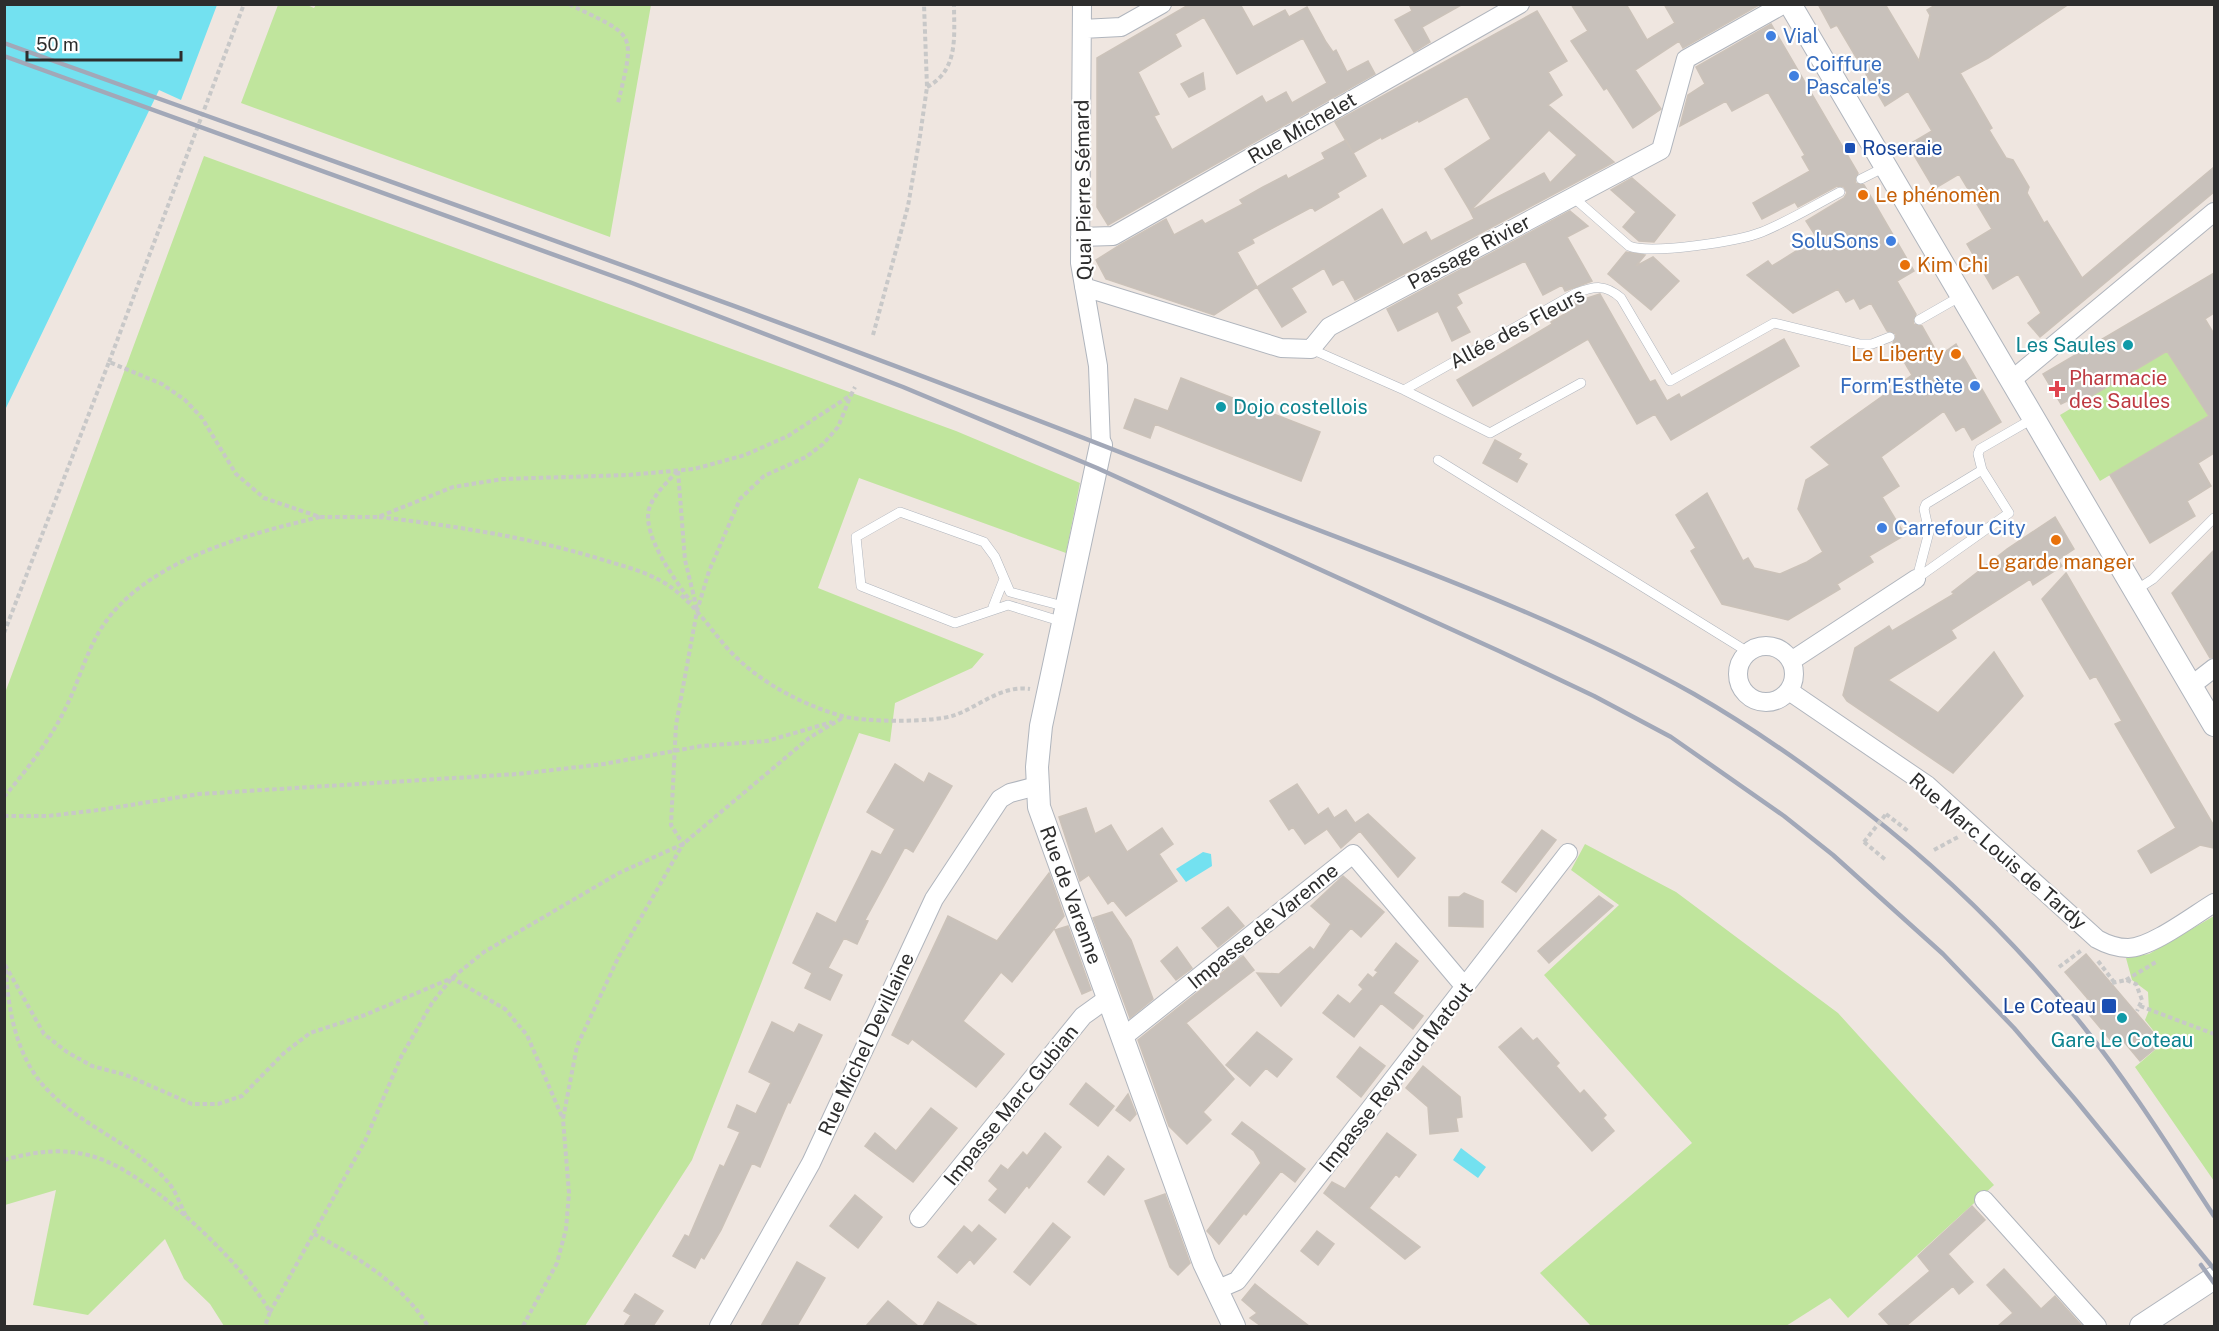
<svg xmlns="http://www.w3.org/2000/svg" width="2219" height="1331" viewBox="0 0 2219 1331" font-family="'Public Sans',sans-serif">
  <rect width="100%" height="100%" fill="#efe6e0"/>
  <path fill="#c0e59d" d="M316,5h335l-41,232 -369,-134 37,-98h29l7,3z
    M204,156l752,275 124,52 -14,70 -207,-75 -41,110 166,66 -12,14 -77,35 -5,39 -31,-9 -167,427 -107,166h-361l-14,-22 -26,-25 -19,-40 -77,76 -55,-10 23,-115 -51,15v-512z
    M2167,351l42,65 -109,65 -40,-66z
    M1585,844l91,48 162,121 156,172 -146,133 -18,-20 -44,28h-195l-51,-53 152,-130 -148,-168 75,-70 -48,-35z
    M2214,916v265l-79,-114 28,-24 -18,-23 4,-10 -1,-18 -16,-12 -6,-22 23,-4z"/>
  <path fill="#73e1f0" d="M5,4l212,1 -36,95 -22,-10 -154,320z
    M1203,852l8,2 1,12 -26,16 -10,-13z
    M1461,1148l25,19 -8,11 -25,-18z"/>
  <path fill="#c8c1bb" stroke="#cbc2b9" stroke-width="1.5" fill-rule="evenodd" d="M1190,4h50l13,23 32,-17 4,7 18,-10 19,35 7,10 3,-2 11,22 21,-11 7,13 -267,151 -11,-18v-149zM1204,17l33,57 66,-36 24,45 -35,20 -6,-11 -20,11 -4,-7 -90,54 -18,-34 5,-2 -21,-42 43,-26 -6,-12z
    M1409,4h54l-41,23 8,15 -16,10 -19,-32 17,-9z
    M1571,4h55l21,36 28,-17 -11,-19 95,1 -76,43 -4,-7 -44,29 26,39 -28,19 -26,-40 -3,2 -33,-49 17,-10z
    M1818,4h67l34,57 11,-46 -3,-5 10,-6h132l-81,54 -28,15 32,55 -3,2 17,28 7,2 16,27 -2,6 17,30 3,-2 35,57 132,-111v25l-174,145 -12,-14 13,-10 -23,-39 -25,15 -26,-45 25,-15 -33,-55 -25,15 -26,-44 24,-14 -24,-40 -23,15 -48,-81 -6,3z
    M1537,11l30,50 -19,11 14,23 -14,10 66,57 -259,138 -12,-21 -10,6 -9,-17 -33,20 15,24 -24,15 -25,-40 125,-78 21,36 23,-13 5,9 43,-22 -4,-8 74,-38 6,10 27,-28 -28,-25 -79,81 -25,-42 46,-30 -24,-43 -48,26 -1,-2 -36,19 -1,-2 -28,16 -18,-31z
    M1771,24l87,149 -3,10 9,2 50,86 -17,10 19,33 -3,10 9,2 17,30 17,-12 45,78 -29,18 -8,-14 -8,5 -12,-20 -63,46 18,29 -17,11 23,38 -36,21 4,6 -36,22 3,5 -52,31 -66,-16 -31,-53 5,-3 -20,-33 31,-22 36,68 5,-3 6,10 26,6 27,-12 16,-10 -25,-43 8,-29 24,-15 -19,-18 101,-72 -19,-32 3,-9 -9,-3 -16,-28 -11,6 -6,-11 -8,4 -8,-13 -45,24 -46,-38 21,-14 4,5 45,-28 -11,-17 38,-23 3,-5 -3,-6 -7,-1 -39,21 -3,-5 -33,17 -9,-16 57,-32 -8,-14 3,-2 -37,-63 -36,19 -6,-10 -46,25 8,-31 17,-11 -9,-17z
    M1203,73l2,16 -16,8 -8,-13z
    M1346,140l20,36 -29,17 2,4 -24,14 -3,-4 -60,32 2,4 -17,9 20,35 -43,28 -108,-36 -10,-19 24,-15 46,-26 8,16 28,-15 3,4 38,-20 -3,-4 23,-13 23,-12 2,4 37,-20 -3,-6z
    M1632,178l43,37 -21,27 -15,-1 -16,-14 13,-15 -25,-22z
    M1570,211l18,15 -21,11 25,44 -27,10 -3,-6 -19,10 -18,-34 -68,33 5,9 -6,4 14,25 -18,9 -14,-30 -40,20 -11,-22z
    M1626,252l19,3 -9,11 17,-9 26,24 -28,29 -43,-36z
    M2214,273v40l-9,6 9,15v119l-16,10 13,23 -24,15 8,15 -45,27 -40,-68 99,-59 -42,-65 -94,56 -6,-6 -6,3 -18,-30z
    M1600,294l50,88 5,-2 12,21 12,-7 2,4 103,-59 15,27 -128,74 -16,-26 -18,10 -49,-85 -115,67 -16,-26 95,-56 -1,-2 24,-14 -3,-5z
    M1181,378l139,54 -19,49 -146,-57 -5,14 -26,-10 11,-29 33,12z
    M1495,440l26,14 -3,5 9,5 -10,18 -34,-19z
    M2055,517l19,32 -16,11 4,6 -29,19 -3,-6 -79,51 5,8 -68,42 50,33 56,-61 29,44 -70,77 -106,-72 -4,-6 12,-47 34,-22 3,5 62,-37 -2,-2 55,-43z
    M2214,550v107l-4,1 -38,-65z
    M2066,573l148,253v22l-14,-3 -49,28 -13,-22 38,-23 -61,-104 7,-3 -26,-45 -6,3 -48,-80z
    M895,764l29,19 5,-10 23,13 -39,66 -8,-5 -40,73 3,1 -11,23 -13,-6 -16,30 14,7 -12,25 -25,-12 7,-15 -19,-10 24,-50 19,10 36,-72 9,4 14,-26 -28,-17z
    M1297,784l21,31 10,-7 6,10 12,-8 9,13 13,-9 47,44 -17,19 -38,-46 -19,17 -14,-19 -22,15 -12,-17 -4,3 -19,-29z
    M1086,808l9,26 16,-9 16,27 35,-24 11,16 -14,10 18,27 -51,35 -13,-16 -5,4 -19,-29 -9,6 -21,-64z
    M1542,830l14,10 -40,52 -14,-10z
    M1049,873l15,43 -52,66 -11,-10 -38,49 41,33 -28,33 -64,-48 -4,5 -16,-9 56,-119 49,25z
    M1343,876l41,36 -23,25 -10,-9 -70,78 -24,-33 22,1 31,-27 4,3 17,-26 -20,-18z
    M1464,893l19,8v26l-34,-1v-29h10z
    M1599,896l14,10 -64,57 -11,-12z
    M1228,907l16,19 -26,21 -16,-19z
    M1112,912l19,28 22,59 -23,19 -37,-100z
    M1068,926l23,64 -9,4 -27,-64z
    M1396,943l22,18 -25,32 30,23 -10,13 -32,-26 -27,34 -31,-24 15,-18 12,9 13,-15 -4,-4 9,-11 5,4 5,-6 -3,-2z
    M1177,947l15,21 -16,12 -15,-19z
    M2086,954l76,89 -22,18 -20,-24 -7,6 -32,-38 7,-6 -23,-27z
    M1243,956l11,14 -68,53 48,56 -31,33 8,8 -24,24 -18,-18 -31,-86z
    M772,1022l22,11 5,-9 23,11 -32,68 -2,-1 -28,65 -8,-4 -31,67 -17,29 -3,-2 -6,11 -22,-12 12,-21 4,2 31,-72 4,2 16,-35 -12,-5 9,-22 19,9 15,-31 -22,-11z
    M1521,1028l12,13 4,-3 22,25 -3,3 24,28 4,-4 22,25 -3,3 11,13 -22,20 -93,-104z
    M1257,1032l35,27 -15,18 -11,-9 -16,18 -24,-21z
    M1360,1047l25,19 -24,31 -24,-20z
    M1423,1066l37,31 2,20 -6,1 2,13 -28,3 -2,-27 -22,-19z
    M1086,1083l28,23 -16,20 -28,-22z
    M1128,1094l8,20 -6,7 -14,-11z
    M931,1108l26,20 -44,54 -48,-36 10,-13 21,18z
    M1242,1122l63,47 -10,13 -14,-11 -35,44 -2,-2 -25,31 -12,-13 54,-68 -7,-12 -22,-17z
    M1045,1133l16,14 -32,41 -2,-3 -22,28 -16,-13 9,-11 -9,-8 12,-16 7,5 15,-18 4,4z
    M1387,1133l29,22 -17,22 -3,-3 -27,34 51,39 -15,12 -81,-66 8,-11 13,7z
    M1108,1156l16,13 -20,26 -16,-13z
    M1165,1194l25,69 -12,12 -8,-8 -25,-66z
    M855,1195l27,22 -24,31 -28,-22z
    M1972,1206l13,14 -37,34 25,28 -14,12 -6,-8 -47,40h-16l-11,-12 51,-43 -12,-15z
    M1053,1223l17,14 -40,48 -16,-13z
    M979,1225l17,14 -22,25 -4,-5 -13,14 -19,-16 26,-31 8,7z
    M1317,1231l17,13 -16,21 -17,-14z
    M797,1262l28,16 -28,48h-36z
    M2004,1269l37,40 14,-13 27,30h-84l15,-13 -26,-28z
    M1255,1284l15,12 39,30h-48l-11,-8 7,-5 -15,-13z
    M635,1294l28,17 -10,15h-29l7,-11 -7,-4z
    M888,1301l30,25h-52z
    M938,1302l40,24h-55z"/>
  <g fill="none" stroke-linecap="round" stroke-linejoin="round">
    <defs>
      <path id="service" d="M1861,179l24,-12
        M1573,197l56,49c22,9 110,-5 133,-14 27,-11 53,-27 78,-40
        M1919,320l42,-24
        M1311,349l93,41 172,-97c19,-7 29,-9 45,5l49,83 104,-58 86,21h12l18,-7
        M1404,390l86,43 91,-50
        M1438,460l310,192
        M1917,578l12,-46 -5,-23 2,-5 56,-34
        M1916,579l93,-66 -27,-43 -4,-16 2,-5 54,-31
        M2136,590l17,-11 61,-61
        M993,607l11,-28
        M1063,622l-55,-17 -53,18 -94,-37 -5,-49 44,-25 84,30 11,15 15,35 57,15"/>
      <path id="minor" d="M1082,4l-2,259 18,103 3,79
        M1082,29l39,-2 41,-23
        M1080,237l33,-1 407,-232
        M1084,287l197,61 30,1 18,-22 332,-177 25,-91 98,-55
        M2013,379l201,-167
        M1738 674a28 28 0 1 1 56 0a28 28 0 1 1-56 0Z
        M1791,661l125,-82
        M2192,685l22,-17
        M1789,691l138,94 170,154c9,5 20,9 31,9 23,0 66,-33 86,-45
        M1122,1038l231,-184 112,133
        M1984,1200l113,126
        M919,1218l164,-202 25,-18
        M1216,1290l21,-9 331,-428
        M719,1326l92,-163 123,-264 66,-100 10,-6 27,-7"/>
      <path id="tertiary" d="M1790,4l424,721
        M1101,445l-60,281 -4,41 2,40 165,456 30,63
        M2141,1326l73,-48"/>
    </defs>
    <use href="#service" stroke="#b0b5bd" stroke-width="10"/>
    <use href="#minor" stroke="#b0b5bd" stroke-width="20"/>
    <use href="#tertiary" stroke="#b0b5bd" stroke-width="24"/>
    <path stroke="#c8c8c8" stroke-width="4" stroke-dasharray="4.5 3" stroke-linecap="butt" d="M569,4c66,33 67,25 49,99
      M927,87c32,-17 27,-51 27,-83
      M873,335l35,-129 12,-70 7,-49 -3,-83
      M109,362l135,-358
      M677,471c-9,11 -24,24 -28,38 -7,27 27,72 42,93
      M678,471l7,89 12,49
      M379,517c77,9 156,21 231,45 21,6 45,13 62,26 22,16 37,39 55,60 30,33 73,56 115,68 21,6 92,7 113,-1 25,-9 46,-30 75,-26
      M4,633l105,-271 53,22 23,16 17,18 34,56 28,24 56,19h58l75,-30 50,-8 125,-4 66,-6 51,-14 43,-19 63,-41 4,-8
      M4,797c24,-29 48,-59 64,-94 11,-23 18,-49 31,-71 42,-71 146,-97 221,-115
      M1886,814l22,17
      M4,816h44l51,-6 100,-16 319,-20 86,-10 97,-18 66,-5 65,-19
      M1864,842l23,19
      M1934,850l24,-13
      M2098,961l16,21
      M5,965l39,69 23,18 25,14 34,9 66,29h26l24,-8 42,-43 26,-20 55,-18 87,-37 53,31 22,26 36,84
      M2059,967l23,-17
      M6,970c2,39 10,83 36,114 35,41 91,58 127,99 7,9 12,23 17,33
      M2126,980l30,-18
      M2112,983l14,-3 10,4 6,16 -5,11
      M2140,1006l74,28
      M4,1160c32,-9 62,-13 94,-2 52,17 146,106 172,154l-5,14
      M314,1234c44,23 87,49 114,92
      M270,1312l95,-171 36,-84 31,-54 20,-25 32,-26 106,-62 29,-17 64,-29 126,-106 35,-21
      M523,1326l34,-63 9,-34 3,-36 -6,-74 14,-73 42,-90 64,-112 -12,-19 5,-100 21,-114 12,-40 31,-72 24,-23 42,-19 17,-13 15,-17 13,-32"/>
    <use href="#service" stroke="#fff" stroke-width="9"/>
    <use href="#minor" stroke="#fff" stroke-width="18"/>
    <use href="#tertiary" stroke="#fff" stroke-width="22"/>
    <path stroke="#a2a8b8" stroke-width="4.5" d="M4,43c399,144 800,283 1194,440 166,67 339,123 496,211 59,34 116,74 170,116 80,62 155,136 219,216 48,60 89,126 131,190
      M4,56l628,227 271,104 194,81 402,183 95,45 77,41 113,79 49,39 110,99 71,74 60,70 140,171
      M2201,1265l13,18"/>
    <path stroke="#c8c8c8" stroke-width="4" stroke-dasharray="4.5 3" stroke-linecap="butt" d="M1864,842l22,-28"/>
  </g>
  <g fill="#3f7fe0" stroke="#fff" stroke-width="2">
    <circle cx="1771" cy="36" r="6"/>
    <circle cx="1794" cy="76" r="6"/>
    <circle cx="1891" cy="241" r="6"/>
    <circle cx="1975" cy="386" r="6"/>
    <circle cx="1882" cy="528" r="6"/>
  </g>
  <g fill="#1a4fb4" stroke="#fff" stroke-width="2">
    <rect x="1844" y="142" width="12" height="12" rx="3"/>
    <rect x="2101" y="998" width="16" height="16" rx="3"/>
  </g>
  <g fill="#e8710a" stroke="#fff" stroke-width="2">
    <circle cx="1863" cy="195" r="6"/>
    <circle cx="1905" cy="265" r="6"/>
    <circle cx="1956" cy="354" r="6"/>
    <circle cx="2056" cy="540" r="6"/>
  </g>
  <g fill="#0f9aa8" stroke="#fff" stroke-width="2">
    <circle cx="2128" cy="345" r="6"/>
    <circle cx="1221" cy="407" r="6"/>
    <circle cx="2122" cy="1018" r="6"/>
  </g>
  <path fill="#e0444e" stroke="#fff" stroke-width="2" d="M2054 380h6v6h6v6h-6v6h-6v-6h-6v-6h6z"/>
  <g text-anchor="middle" stroke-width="4.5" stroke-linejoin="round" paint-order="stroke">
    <g font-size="20" fill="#366cbe" stroke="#fff" text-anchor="start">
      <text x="1783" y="43">Vial</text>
      <text x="1806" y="71">Coiffure<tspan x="1806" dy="23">Pascale's</tspan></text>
      <text x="1879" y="248" text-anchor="end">SoluSons</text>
      <text x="1963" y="393" text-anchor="end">Form'Esthète</text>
      <text x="1894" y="535">Carrefour City</text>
    </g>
    <g font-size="20" fill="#2d2d2d" stroke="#fff">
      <text transform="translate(1302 128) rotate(-30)" y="7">Rue Michelet</text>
      <text transform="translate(1083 190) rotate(-91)" y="7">Quai Pierre Sémard</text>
      <text transform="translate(1469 252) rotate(-28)" y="7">Passage Rivier</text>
      <text transform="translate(1517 328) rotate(-28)" y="7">Allée des Fleurs</text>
      <text transform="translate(1998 851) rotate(41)" y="7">Rue Marc Louis de Tardy</text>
      <text transform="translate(1071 895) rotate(70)" y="7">Rue de Varenne</text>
      <text transform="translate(1263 926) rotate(-39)" y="7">Impasse de Varenne</text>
      <text transform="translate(866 1044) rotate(-65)" y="7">Rue Michel Devillaine</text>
      <text transform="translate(1396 1077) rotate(-52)" y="7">Impasse Reynaud Matout</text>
      <text transform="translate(1011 1105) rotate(-51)" y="7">Impasse Marc Gubian</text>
    </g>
    <g font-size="20" fill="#164399" stroke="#fff" text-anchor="start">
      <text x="1862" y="155">Roseraie</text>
      <text x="2096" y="1013" text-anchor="end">Le Coteau</text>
    </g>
    <g font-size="20" fill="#c56008" stroke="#fff" text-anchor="start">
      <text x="1875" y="202">Le phénomèn</text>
      <text x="1917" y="272">Kim Chi</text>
      <text x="1944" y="361" text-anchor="end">Le Liberty</text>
      <text x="2056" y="569" text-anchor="middle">Le garde manger</text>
    </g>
    <g font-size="20" fill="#0d838f" stroke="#fff" text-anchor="end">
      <text x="2116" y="352">Les Saules</text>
      <text x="1233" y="414" text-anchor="start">Dojo costellois</text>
      <text x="2122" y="1047" text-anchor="middle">Gare Le Coteau</text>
    </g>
    <g font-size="20" fill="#be3a42" stroke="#fff" text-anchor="start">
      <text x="2069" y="385">Pharmacie<tspan x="2069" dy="23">des Saules</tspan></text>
    </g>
  </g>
  <rect width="2219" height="1331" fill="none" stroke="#2d2d2d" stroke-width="12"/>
  <path d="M27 51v9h154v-9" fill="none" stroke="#2d2d2d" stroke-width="3"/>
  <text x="36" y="51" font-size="18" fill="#2d2d2d" stroke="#ffffff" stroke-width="4.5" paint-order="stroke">50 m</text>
</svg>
